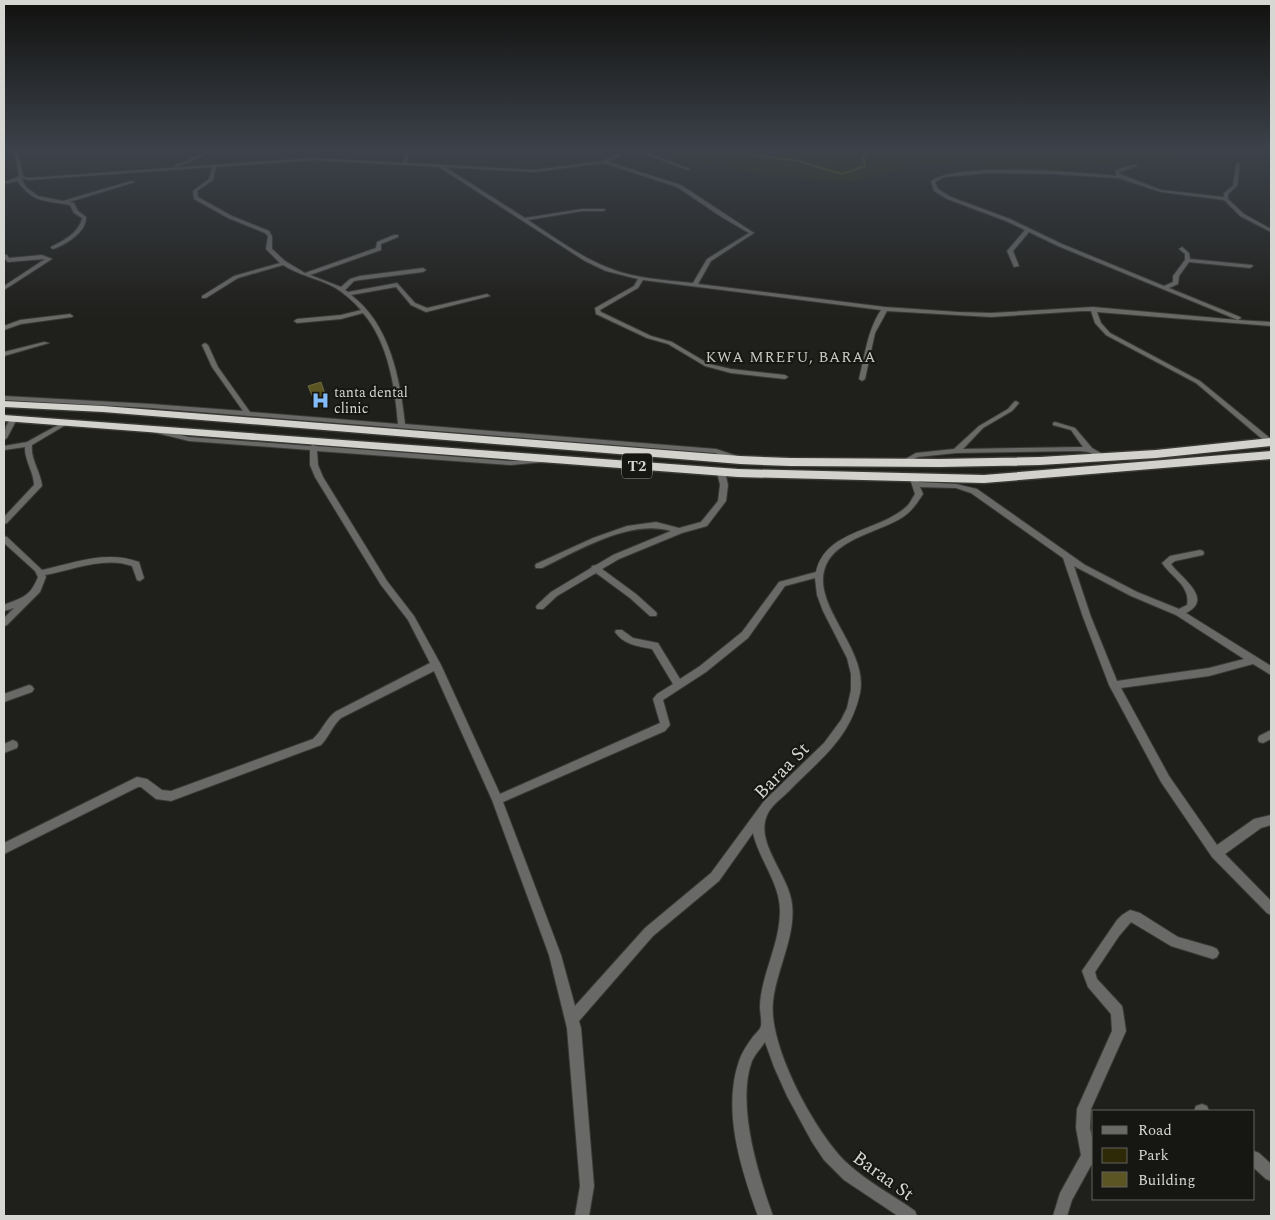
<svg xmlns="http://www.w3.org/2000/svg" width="1275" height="1220" viewBox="0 0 1275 1220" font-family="Spectral,serif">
  <rect width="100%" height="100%" fill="#1f1f1b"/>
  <path fill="#2e2907" d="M659,148h597l-124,12 -87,12 -118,-9 -76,19 -83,-7 -91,-16z"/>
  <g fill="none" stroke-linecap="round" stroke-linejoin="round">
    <path stroke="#6c610a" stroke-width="2" d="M740,148l8,6 50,7 44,13 23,-8 -2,-10 4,-5 21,-3
      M958,148l33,3 68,-3"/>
    <defs>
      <path id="street" d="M4,148h6l-6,2z
        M13,148h4l6,27 -1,1 6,2 286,-20 89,5 3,-15h4l-3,15 127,7 69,-9 27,-13h5l55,21 -3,1 -55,-21 -24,13 73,23 73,48 -43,28 -13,23 187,23 73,5 33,1 102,-6 145,13 -180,-74 -29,-14 -16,19 6,15 -5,1 -7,-16 18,-21 -19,-9 -59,-22 -13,-8 -3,-10c28,-19 148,-9 185,-5v-6l20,-6 1,2 -18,6 1,2 41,16 63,7v-4l9,-7 3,-22 2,-1 2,1 -3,22 -9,8v5l16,15 27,15v3l-31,-16 -16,-16 -63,-8 -43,-14 -66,-4 -62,-1 -46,4 -9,5 3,7 13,8 59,22 52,25 102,42 9,-4v-6l12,-16v-6l-6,-5 3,-2 7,6 1,6 62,6 1,1 -3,2 -61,-6 -10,14 -1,8 -9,4 71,29 1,1 -3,2 33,2v4l-174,-14 4,11 9,10 90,48 71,58v5h-3l-72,-61 -90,-48 -11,-12 -4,-12h-9l-91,6 -104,-6 -12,22 -10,46 -3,2 -3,-2c6,-23 8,-48 22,-69l-238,-30 -5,8 -38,22 1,2 50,24 21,6 37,22 22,5 54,6 3,2 -3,2 -54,-6 -26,-7 -37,-22 -21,-6 -51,-24 -1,-6 39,-22 4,-7 -32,-8 -21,-10 -146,-94 -125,-7 -98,7 -3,13 -16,11 1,6 34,19 37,15 3,5v13l13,12 20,12 71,-25 1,-6 17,-7h4v2l-17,7v6l-71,25 31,12 9,-8 10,-3 63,-8 3,2 -3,2 -63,8 -6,1 -9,9 3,2 49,-9 18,20 12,5 60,-14 3,2 -64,16 -15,-7 -15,-18 -45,8c39,29 49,84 54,129l311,25 24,8v4h-6l-19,-8 -564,-45 -147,-8v-4l147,8 92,7 -31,-44 -10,-22 3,-2 3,2 10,22 32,45 148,12c-3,-38 -10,-82 -35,-111l-22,6 -44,4 -3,-2 3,-2 44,-4 20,-5c-8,-9 -17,-17 -27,-23 -17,-9 -34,-11 -51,-22l-45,13 -32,20h-4v-2l32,-20 46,-13 -14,-14 2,-13 -3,-3 -37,-15 -34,-19 -1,-8 16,-12 3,-12 -184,13 -7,-2 5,9 12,9 25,5 68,-20 4,1 -66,20 5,1 4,8 8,6c1,15 -21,28 -33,32l-2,-1v-1c12,-6 29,-15 31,-29l-8,-5 -4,-8c-26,-5 -35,-1 -53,-24l-13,3v-2l12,-4 3,-3zM604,163l73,24 43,29 29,17 -42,26 -14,24c-27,-3 -58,-4 -84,-15 -29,-11 -55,-31 -81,-48l54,-9h21l2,-1v-1h-23l-57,9 -80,-51 89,5z
        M175,148h38l-26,3z
        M216,148h5l-44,19 -3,-1z
        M4,255h3l2,3 33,-3 10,4 -48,31v-4l41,-27 -37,3 -4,-4z
        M70,314l3,2 -1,1 -51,7 -17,6v-4l16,-6z
        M44,342l5,1 -45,13v-4z
        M1016,401l3,2 -7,8 -29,17 -20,21 120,-2 -12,-17 -18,-5v-2l2,-1 20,6 17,20 16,9 -4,2 -16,-7 -9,-1 -123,2 -38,4 -16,8 -4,-2 18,-10 38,-4 25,-23 29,-17 6,-7z
        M14,417l3,2 -10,19 -3,2c0,-8 2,-19 10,-23z
        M67,420l2,1v2l-37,22c-2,14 9,27 10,41l-35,37 -3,1v-7l30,-32c0,-13 -10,-25 -9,-38l-21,3v-4l23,-4z
        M146,427l43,10 121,9 3,-1 3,1 195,15 36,-3 1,2 -4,2 -33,3 -194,-14 1,14 5,12 64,104 27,35 27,49 59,129 160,-71 -7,-24 4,-5 16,-10 -21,-35c-14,-3 -28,-4 -37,-17l1,-2h6l11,8 25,5 22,36 20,-13 42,-34 37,-50 37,-10c10,-44 67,-40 93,-68 2,-3 4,-7 6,-10l-6,-18 1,-2h6l3,8 37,2 21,5 108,76 52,27 42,17 8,-4c4,-19 -16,-28 -25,-42l8,-7 30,-6 3,1 1,2 -1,2 -28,6 -4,3c9,13 44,35 15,49l85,53v9l-18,-11 -44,12 -88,12 48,88 48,69 37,-26 17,-4v10l-10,3 -36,26 46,47v14l-4,-2 -55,-56 -51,-75 -52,-97 -26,-68 -20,-59 -92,-65 -15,-5 -36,-1 3,7c-6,9 -11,17 -20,23 -23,15 -65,21 -77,48 -17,40 43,83 34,128 -10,46 -40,66 -71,98 -7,7 -16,13 -21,22 -15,29 21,61 24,91 4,33 -16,66 -19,98 -5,44 43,132 74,161 20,19 46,32 68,48l2,5h-19l-54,-36 -20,-20 -12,-18 -25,-46 -13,-29 -9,-25c-4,6 -10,12 -13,19 -16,43 6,113 21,155h-15c-17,-47 -36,-105 -19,-155 3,-9 8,-16 13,-23 2,-3 8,-8 9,-12 1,-5 -1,-14 -1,-19 0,-9 2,-18 4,-26 6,-23 16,-46 16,-70 0,-28 -21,-51 -27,-78l-34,48 -66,55 -74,85 2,7 13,158 -5,30h-14l5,-30 -13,-158 -18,-73 -57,-155 -58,-129 -93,47c-9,8 -12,19 -20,27l-150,56 -15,-2 -15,-12h-3l-134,67v-11l133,-66 10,2 15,11 9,1 142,-52c9,-8 12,-19 22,-27l95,-49 -22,-43 -27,-35 -66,-108 -5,-12v-15l-121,-9 -45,-11 -1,-1zM1074,566l57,30 45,19 68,44 -35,9 -92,13 -26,-64zM815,578l2,17 6,16 24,47 4,16v16l-4,18 -6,12 -17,23 -60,58 -53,72 -66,55 -70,78 -14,-51 -58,-153 162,-71 5,-6 -7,-25 43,-28 42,-34 37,-52z
        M718,470h3l4,2 3,13 -2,16 -19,25 -25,7 -63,26 -17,10 34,25 20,18 1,2 -1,2h-6l-20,-18 -34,-25 -39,23 -14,13h-6l-1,-2 1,-2 14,-13 40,-24 1,-2 4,-1 17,-10 58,-24c-42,-12 -93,20 -129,37h-6l-1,-2 1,-2 57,-26 34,-12 29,-4 23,6 22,-6 17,-21 2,-16 -3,-13z
        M4,536l3,1 35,33c33,-7 64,-20 97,-8l5,16 -4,3 -3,-1 -5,-14c-28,-10 -59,4 -87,9l1,2 -6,15 -33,33 -3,1v-8l10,-10 -10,3v-6c19,-8 26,-8 34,-28l-3,-6 -31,-28z
        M29,685l3,1 2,3 -2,3 -28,10v-8z
        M1271,730v9l-8,4 -4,-1 -1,-3 1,-3z
        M13,740l4,2 1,3 -1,3 -13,5v-9z
        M1130,910l10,3 38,24 35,10 4,2 2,4 -2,4 -4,2 -42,-13 -40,-24 -12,14 -24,36 2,7 25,27 1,5 3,20 -35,78 -1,19 4,20v12l-22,40 -5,16h-14l7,-23 21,-38 -5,-27 1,-19 35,-78 -1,-17 -23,-27 -6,-16 35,-51 5,-5z
        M1202,1104l5,2 2,5h-15l2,-5z
        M1254,1151l5,2 12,11v17l-5,-2 -12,-11z"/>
      <path id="highway" d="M4,401l99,5 637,50 50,2 150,1 100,-2 116,-7 115,-12v8l-115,12 -116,7 -100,2 -150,-1 -50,-2 -637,-52 -99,-5z
        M4,415l734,54 246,6 287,-24v8l-287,24 -246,-6 -734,-56z"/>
    </defs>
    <use href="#street" stroke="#393935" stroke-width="2"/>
    <use href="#highway" stroke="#393935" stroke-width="3"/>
    <use href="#street" fill="#696967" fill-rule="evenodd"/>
    <use href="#highway" fill="#d3d2cd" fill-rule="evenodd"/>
  </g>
  <path fill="#34300b" d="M326,397l3,8 -12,3 -3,-8z"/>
  <path fill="#5b5524" stroke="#6e6a3f" d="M321,382l5,15 -12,3 -6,-14z"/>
  <linearGradient id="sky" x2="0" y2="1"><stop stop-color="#11110f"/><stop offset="0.47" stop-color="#3c424a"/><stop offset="1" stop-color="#3c424a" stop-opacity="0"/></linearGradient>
  <rect width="1275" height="318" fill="url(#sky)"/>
  <defs>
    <symbol id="hospital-bare" viewBox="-9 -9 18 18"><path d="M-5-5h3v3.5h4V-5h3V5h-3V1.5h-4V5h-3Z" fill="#83bcfb" stroke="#161612" stroke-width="2.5" paint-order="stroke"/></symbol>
  </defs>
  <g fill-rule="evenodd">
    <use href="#hospital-bare" x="308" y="388" width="25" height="25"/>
  </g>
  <g text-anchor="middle" stroke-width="4" stroke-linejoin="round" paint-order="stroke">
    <g font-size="14" fill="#d6d6d3" stroke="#161612" text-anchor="start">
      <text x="334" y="397">tanta dental<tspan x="334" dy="16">clinic</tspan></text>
    </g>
    <g font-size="15" letter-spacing="1" fill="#c8c8c2" stroke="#161612">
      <text x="791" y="362">KWA MREFU, BARAA</text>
    </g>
    <rect fill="#161612" stroke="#9c9c99" stroke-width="1" x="622" y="453.5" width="30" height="25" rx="4"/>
    <g font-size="15" font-weight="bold" fill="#d6d6d3">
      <text x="637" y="471">T2</text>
    </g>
    <g font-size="19" fill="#d6d6d3" stroke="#161612">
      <text transform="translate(781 770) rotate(-46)" y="7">Baraa St</text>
      <text transform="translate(884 1175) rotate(36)" y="7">Baraa St</text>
    </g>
  </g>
  <rect width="1275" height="1220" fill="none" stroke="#d6d6d3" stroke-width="10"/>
  <rect x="1092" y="1110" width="162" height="90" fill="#161612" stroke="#63635f"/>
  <rect x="1102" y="1126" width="25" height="8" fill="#696967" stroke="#63635f"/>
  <text x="1138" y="1135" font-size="15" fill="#d6d6d3">Road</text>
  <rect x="1102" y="1148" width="25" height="15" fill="#2e2907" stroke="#63635f"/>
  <text x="1138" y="1160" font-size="15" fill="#d6d6d3">Park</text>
  <rect x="1102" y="1172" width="25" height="15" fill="#5b5524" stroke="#63635f"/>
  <text x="1138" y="1185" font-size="15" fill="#d6d6d3">Building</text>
</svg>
